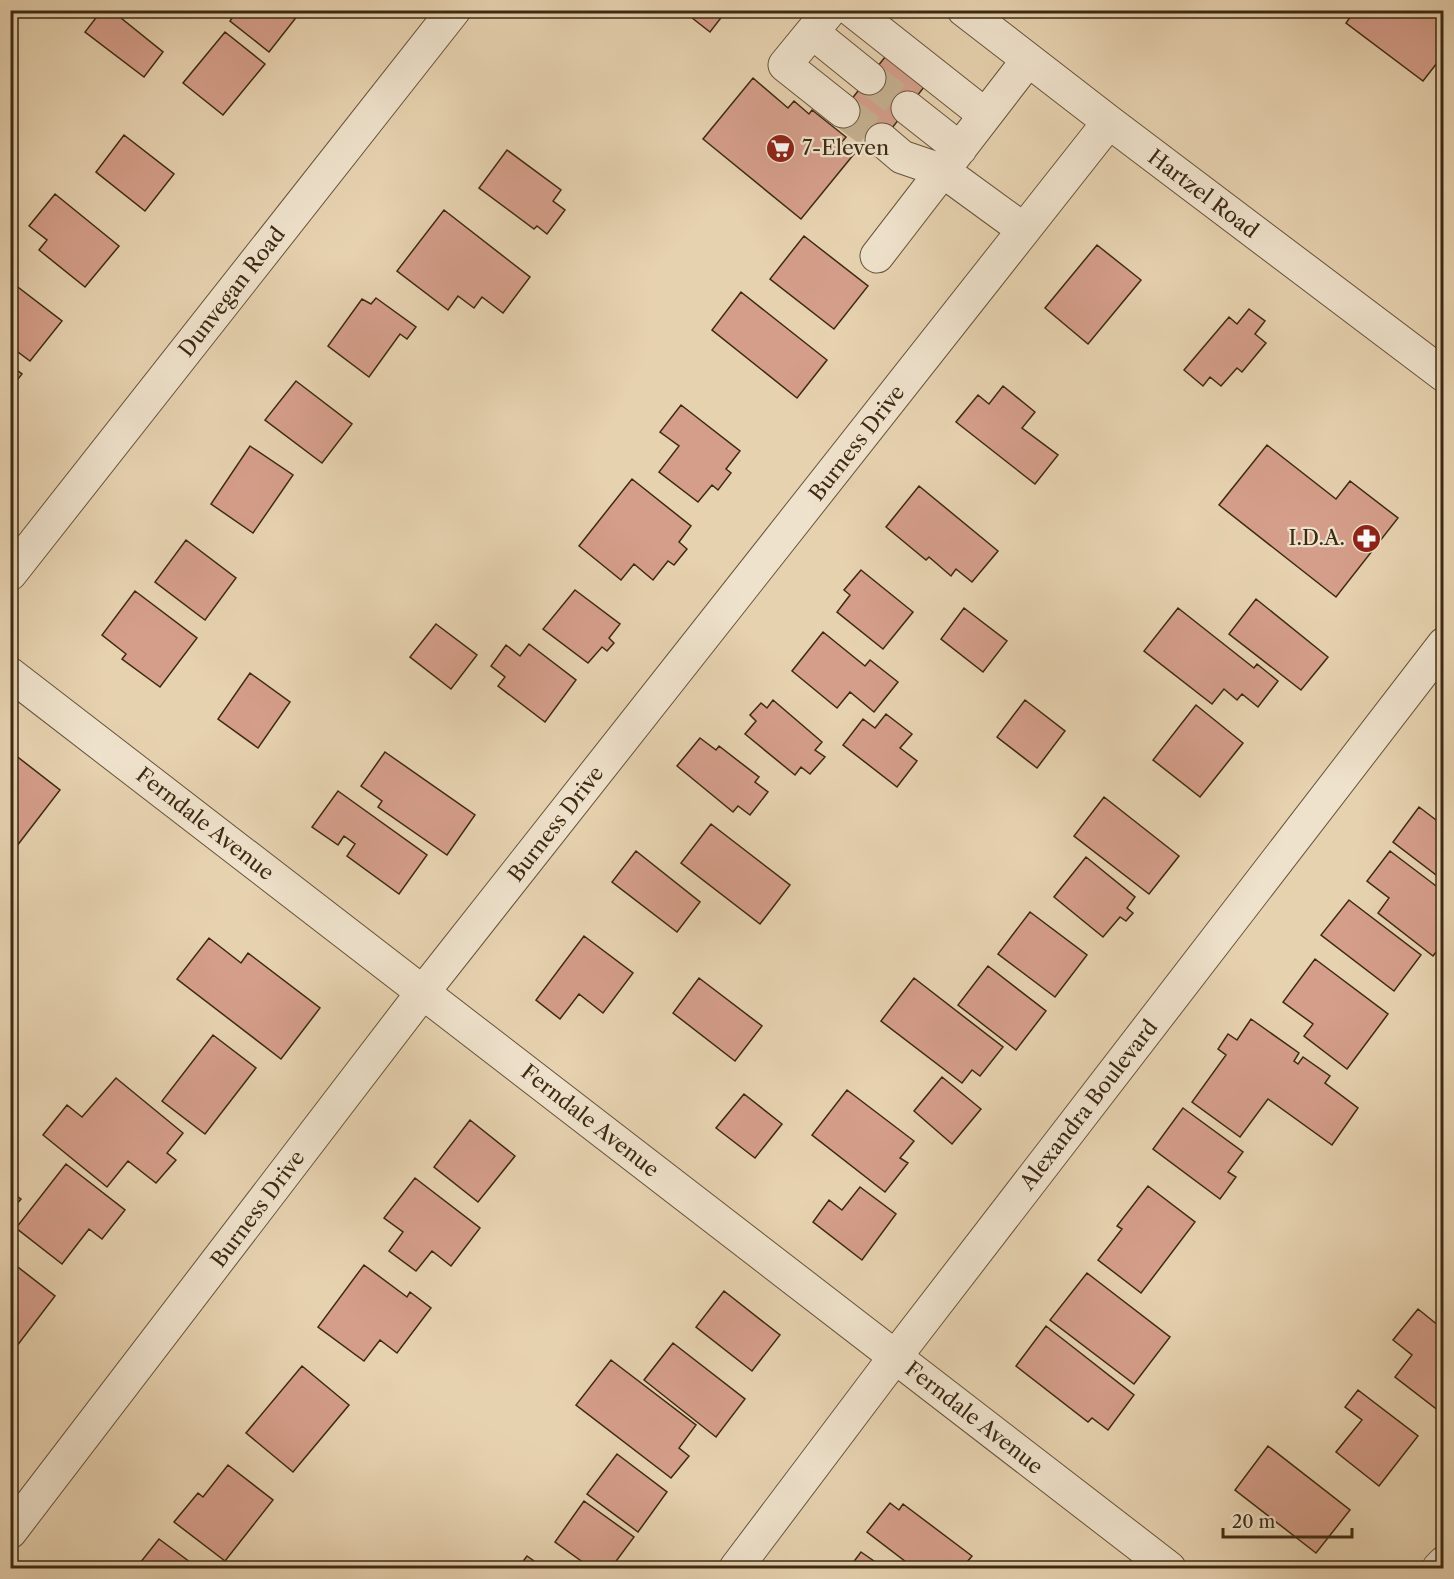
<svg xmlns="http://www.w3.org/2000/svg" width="1454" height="1579" viewBox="0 0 1454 1579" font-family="'Libre Caslon Text',serif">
  <rect width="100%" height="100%" fill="#e7d2b0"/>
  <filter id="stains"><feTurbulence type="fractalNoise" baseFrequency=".00333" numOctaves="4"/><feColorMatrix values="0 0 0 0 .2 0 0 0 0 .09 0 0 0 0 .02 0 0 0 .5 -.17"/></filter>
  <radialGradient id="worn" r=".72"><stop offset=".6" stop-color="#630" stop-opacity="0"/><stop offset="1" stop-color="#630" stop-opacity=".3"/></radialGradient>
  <path fill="#d59e8a" stroke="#3d2a12" stroke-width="1.5" d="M102,10h9l52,42 -19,25 -59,-45z
    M223,10h79l-33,42 -39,-31 2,-3z
    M682,10h45l-17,22z
    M1355,10h89v44l-21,27 -77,-58z
    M225,32l40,32 -42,51 -40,-32z
    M889,52l39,30 -50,64 -39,-31z
    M753,78l35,30 6,-7 15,13 3,-4 34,27 -5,6 13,11 -53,65 -98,-80z
    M124,135l50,39 -29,37 -49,-39z
    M507,150l54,40 -8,11 12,9 -18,24 -10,-8 -3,3 -55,-41z
    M55,194l64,52 -34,41 -46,-37 8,-10 -18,-14z
    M444,210l86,67 -27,36 -21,-16 -8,11 -16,-12 -10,14 -51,-39z
    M804,236l64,50 -34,43 -64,-50z
    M1097,245l44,35 -53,64 -43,-36z
    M10,281l52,40 -32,40 -20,-15z
    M741,292l86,68 -30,38 -85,-68z
    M376,298l40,29 -9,12 -7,-5 -31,43 -41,-31 34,-47 9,5z
    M1249,309l16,12 -10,13 11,9 -24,29 -5,-4 -16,18 -11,-9 -7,9 -19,-16 45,-53 8,7z
    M10,365l12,9 -12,15z
    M296,381l56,43 -30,39 -57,-43z
    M1003,386l32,26 -13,16 36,27 -23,29 -79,-62 22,-27 11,9z
    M681,405l59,46 -14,18 5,4 -13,17 -6,-5 -14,17 -39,-30 20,-26 -19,-14z
    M1267,445l69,54 14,-18 48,37 -62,79 -117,-92z
    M250,446l43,29 -40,58 -42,-29z
    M632,479l59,47 -12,16 8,7 -13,16 -6,-4 -15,19 -19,-16 -13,16 -42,-34z
    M919,486l79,65 -26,31 -16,-13 -5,7 -22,-19 -3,3 -40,-33z
    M186,540l50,38 -31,42 -50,-38z
    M861,570l52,42 -30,37 -46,-37 13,-17 -6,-5z
    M575,590l45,34 -11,14 5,5 -7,8 -5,-4 -14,16 -45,-34z
    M135,591l62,47 -37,49 -38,-28 4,-5 -24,-19z
    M1256,599l72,58 -27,33 -72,-56z
    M964,608l43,33 -24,31 -42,-33z
    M1178,608l76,60 3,-4 21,17 -20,26 -16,-13 -5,6 -13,-11 -12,15 -68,-53z
    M436,624l41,31 -26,34 -41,-32z
    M823,632l42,34 5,-6 28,22 -24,30 -24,-20 -13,16 -45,-37z
    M529,644l47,36 -31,42 -47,-36 7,-9 -14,-11 15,-21 14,11z
    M250,673l40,29 -32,46 -40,-29z
    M773,700l49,42 -7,8 10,7 -15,17 -9,-7 -6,8 -50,-41 11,-13 -6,-6 11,-12 6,5z
    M1025,700l40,31 -28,37 -40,-31z
    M1196,705l47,38 -43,54 -47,-37z
    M886,714l26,20 -12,14 17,13 -20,26 -54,-42 20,-26 12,9z
    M700,738l16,12 3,-4 40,31 -4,5 13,10 -18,23 -12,-9 -5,6 -56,-46z
    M10,751l50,39 -47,61 -3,-3z
    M385,752l90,63 -28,40 -69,-48 4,-6 -21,-15z
    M338,791l89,64 -28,39 -52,-38 8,-12 -11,-8 -6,9 -26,-18z
    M1104,797l75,59 -30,38 -75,-58z
    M1419,807l25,19v55l-51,-39z
    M711,824l79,61 -30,39 -79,-61z
    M636,851l64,51 -23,30 -65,-50z
    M1390,851l54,41v50l-11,14 -55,-43 11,-15 -22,-17z
    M1086,857l49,40 -8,11 6,5 -7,8 -6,-4 -17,20 -49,-40z
    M1349,900l72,55 -27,36 -73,-56z
    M1030,912l57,43 -32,42 -57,-43z
    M584,936l49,37 -30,40 -24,-19 -19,25 -24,-19z
    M209,938l32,25 7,-10 72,55 -39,51 -104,-80z
    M1315,959l73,55 -41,55 -43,-33 9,-12 -30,-22z
    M988,966l58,45 -30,39 -58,-45z
    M699,978l63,48 -27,35 -62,-48z
    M914,978l89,69 -23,29 -8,-6 -10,13 -81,-62z
    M1251,1019l48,34 -5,8 4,3 5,-7 27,19 -5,7 33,25 -26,37 -64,-46 -28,38 -48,-35 34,-47 -8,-6 10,-15 9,6z
    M213,1035l43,33 -51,66 -43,-33z
    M942,1077l39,32 -29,35 -38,-33z
    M116,1078l67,55 -16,20 9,7 -20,23 -28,-22 -21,26 -64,-52 24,-30 15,12z
    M847,1090l67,51 -14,17 8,5 -23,29 -73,-57z
    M744,1094l38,30 -27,34 -39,-30z
    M1183,1108l60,44 -15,20 8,5 -16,22 -67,-50z
    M470,1120l45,36 -37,46 -44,-35z
    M66,1164l59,46 -23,29 -13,-10 -27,35 -46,-36z
    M415,1178l65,50 -29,38 -19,-15 -16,20 -27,-20 14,-19 -19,-14z
    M1148,1186l47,36 -54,71 -43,-33 24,-31 -5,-3z
    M860,1187l36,27 -34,46 -49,-38 16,-22 13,10z
    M10,1191l11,8 -11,12z
    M14,1264l41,32 -45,59v-87z
    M364,1265l43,32 3,-5 21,16 -34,45 -17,-13 -16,21 -46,-34z
    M1087,1273l83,64 -36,47 -84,-64z
    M724,1291l56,44 -28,36 -56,-44z
    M1418,1309l26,21v76l-5,5 -44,-34 17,-22 -19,-15z
    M1046,1326l88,69 -26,35 -16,-12 -4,4 -72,-56z
    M673,1343l72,56 -29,38 -72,-57z
    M611,1360l85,65 -17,23 10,8 -18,22 -95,-73z
    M302,1366l47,39 -56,67 -47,-39z
    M1358,1390l60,46 -39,50 -43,-34 26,-32 -17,-13z
    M1268,1446l82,64 -34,43 -81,-63z
    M617,1454l50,38 -29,40 -51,-38z
    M228,1465l45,35 -48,61 -51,-39 24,-29 5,4z
    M584,1501l50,36 -23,31h-20l-36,-26z
    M890,1503l9,7 4,-6 69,52 -10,12h-48l-47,-36z
    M159,1539l39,29h-62z
    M861,1552l23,16h-35z
    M527,1556l17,12h-26z"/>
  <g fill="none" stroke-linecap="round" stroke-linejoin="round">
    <path stroke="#c5b090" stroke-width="33" stroke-dasharray="33 16" stroke-linecap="butt" d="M869,78l39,30
      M843,111l39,29"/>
    <defs>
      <path id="minor" d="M830,10l-45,55 58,46
        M852,10l133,105
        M964,10l145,112 335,253
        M812,32l57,46
        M908,108l52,41
        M882,140l20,17 41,14 81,59
        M877,256l151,-196
        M10,574l444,-564
        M10,674l1159,894
        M10,1532l413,-540 686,-870
        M736,1568l159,-211 549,-713
        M1439,1568l5,-5"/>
    </defs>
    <use href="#minor" stroke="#68543a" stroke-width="35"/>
    <use href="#minor" stroke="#efe2cc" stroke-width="33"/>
  </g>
  <defs>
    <symbol id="supermarket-disc" viewBox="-11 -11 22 22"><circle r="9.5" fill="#8f2418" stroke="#efe2cc"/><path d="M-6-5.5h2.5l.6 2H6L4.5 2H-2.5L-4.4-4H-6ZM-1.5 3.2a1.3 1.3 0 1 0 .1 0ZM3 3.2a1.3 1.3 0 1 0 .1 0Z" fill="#fff"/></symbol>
    <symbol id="pharmacy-disc" viewBox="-11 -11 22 22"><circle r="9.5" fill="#8f2418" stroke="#efe2cc"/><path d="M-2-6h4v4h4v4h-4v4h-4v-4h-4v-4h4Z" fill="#fff"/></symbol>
  </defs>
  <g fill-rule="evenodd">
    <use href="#supermarket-disc" x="764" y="132" width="33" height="33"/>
    <use href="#pharmacy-disc" x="1350" y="522" width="33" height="33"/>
  </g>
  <g text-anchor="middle" stroke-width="4.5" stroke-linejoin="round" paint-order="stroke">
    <g font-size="21" fill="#3d2a12" stroke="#efe2cc" text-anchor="start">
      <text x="802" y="155">7-Eleven</text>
      <text x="1345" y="545" text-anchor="end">I.D.A.</text>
    </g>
    <g font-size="21" fill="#3d2a12" stroke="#efe2cc">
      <text transform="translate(1203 194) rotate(37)" y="7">Hartzel Road</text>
      <text transform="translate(232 292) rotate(-52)" y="7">Dunvegan Road</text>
      <text transform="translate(857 443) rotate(-52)" y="7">Burness Drive</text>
      <text transform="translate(205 824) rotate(38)" y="7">Ferndale Avenue</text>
      <text transform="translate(556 824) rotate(-52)" y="7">Burness Drive</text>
      <text transform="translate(1089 1105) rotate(-52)" y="7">Alexandra Boulevard</text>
      <text transform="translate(590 1121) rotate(38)" y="7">Ferndale Avenue</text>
      <text transform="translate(258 1209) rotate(-53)" y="7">Burness Drive</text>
      <text transform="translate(974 1418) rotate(38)" y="7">Ferndale Avenue</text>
    </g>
  </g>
  <rect width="1454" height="1579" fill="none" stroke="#e7d2b0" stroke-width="36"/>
  <rect x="12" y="12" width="1430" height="1555" fill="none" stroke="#3d2a12" stroke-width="3"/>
  <rect x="18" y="18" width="1418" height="1543" fill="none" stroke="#3d2a12" stroke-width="1.5"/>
  <path d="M1223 1528v9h129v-9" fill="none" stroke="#3d2a12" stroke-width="3"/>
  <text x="1232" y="1528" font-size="18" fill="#3d2a12" stroke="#efe2cc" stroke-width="4.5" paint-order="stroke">20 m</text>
  <rect width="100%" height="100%" filter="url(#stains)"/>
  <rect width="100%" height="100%" fill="url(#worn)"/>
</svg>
